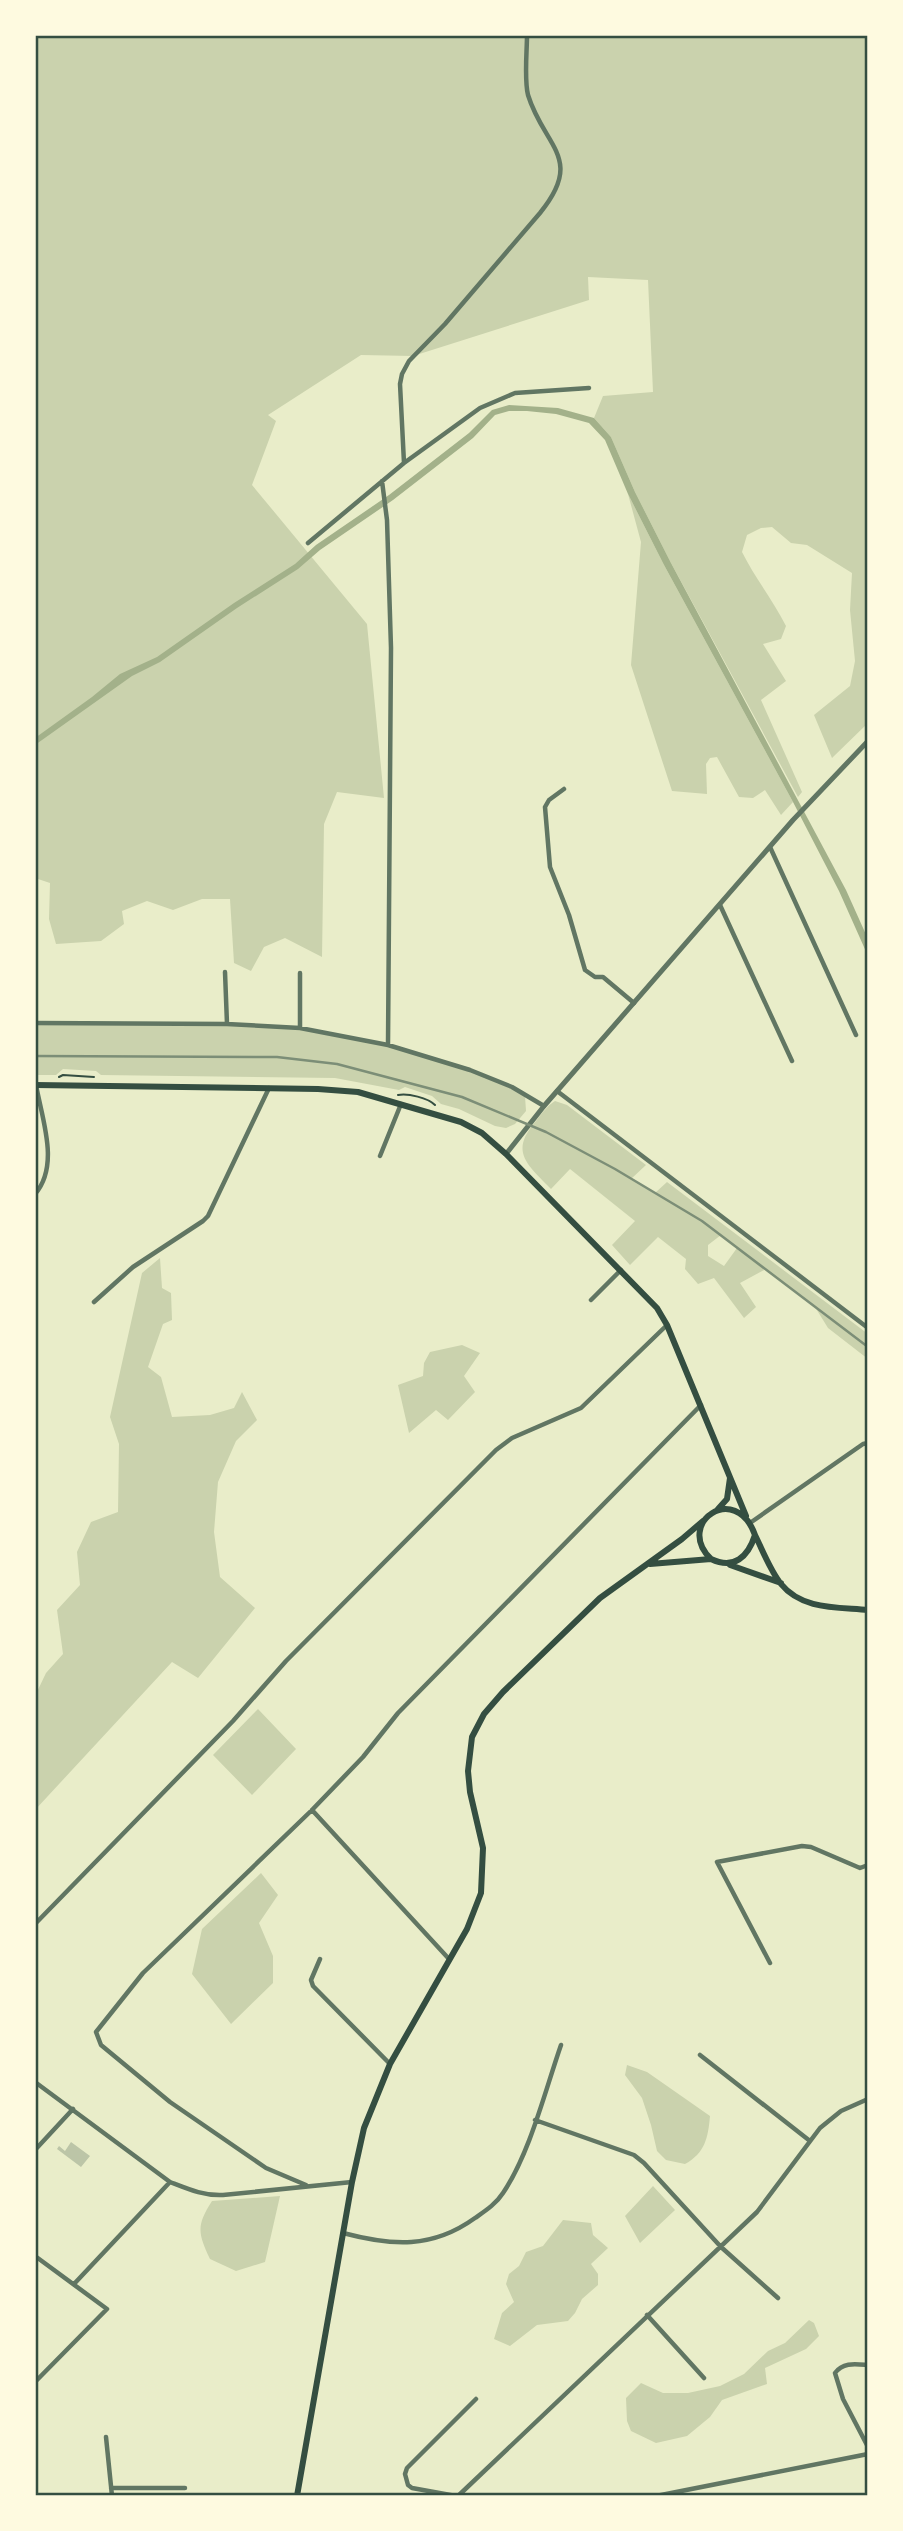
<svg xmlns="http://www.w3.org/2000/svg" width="903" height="2531" viewBox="0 0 903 2531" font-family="'Alegreya Sans',sans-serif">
  <rect width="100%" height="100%" fill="#e9edc9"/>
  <path fill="#cad2ad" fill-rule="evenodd" d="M35,35h833v688l-36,35 -18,-43 36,-29 5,-25 -5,-51 2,-37 -45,-28 -16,-2 -19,-16 -11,1 -14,7 -5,17c13,26 31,48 44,74l-5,13 -18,5 23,37 -25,19 41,92 -4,5 -127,-234 -36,-71 -24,-55 -17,-19 9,-22 50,-4 -5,-112 -60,-3 1,23 -176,56 -52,-1 -93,60 8,6 -24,64 115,139 17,174 -47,-6 -13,32 -2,133 -37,-19 -21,9 -13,24 -17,-8 -4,-64h-28l-29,11 -26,-9 -25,10 2,13 -23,17 -45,3 -7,-25 1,-36 -15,-5z
    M628,494l36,71 129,237 -12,13 -16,-25 -12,8 -14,-1 -22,-40 -7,1 -4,6 1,30 -35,-3 -41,-126 10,-123z
    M35,1023l192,1 73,4 62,11 108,31 42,17 13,9 1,15 -11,13 -9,4 -11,-2 -36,-17 -18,-5 -9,-8 -27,-9 -6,3 -64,-12 -234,-3 -5,-4 -33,-2 -7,6h-21z
    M555,1101l12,4 79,60 -15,14 24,14 12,-11 201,152v25l-40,-31 -13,-21 -49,-38 -26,14 16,24 -12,11 -30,-40 -16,6 -13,-15 1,-10 -28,-22 -28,28 -18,-20 23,-24 -65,-52 -19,20c-24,-25 -42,-37 -15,-68 6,-8 11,-15 19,-20zM721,1235l16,13 -13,18 -16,-10v-11z
    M160,1258l2,30 9,5 1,27 -9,4 -15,43 13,10 11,40 38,-2 24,-7 8,-16 15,28 -21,21 -18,41 -4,50 6,45 35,31 -57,70 -26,-16 -137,148v-114l11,-23 17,-19 -6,-44 23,-25 -3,-33 14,-30 27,-10 1,-68 -9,-27 32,-144z
    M462,1345l18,8 -16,23 11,16 -27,28 -12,-10 -27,23 -11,-48 25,-9 1,-13 6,-11z
    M258,1709l38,40 -44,46 -39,-40z
    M261,1873l17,22 -19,28 14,33v27l-42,41 -39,-50 10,-45z
    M627,2065l20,7 63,44c-2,22 -5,37 -25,48l-19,-4 -9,-9 -6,-26 -9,-27 -17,-23z
    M653,2186l22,24 -35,33 -15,-27z
    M280,2196l-15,66 -29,9 -26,-12c-12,-26 -14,-33 2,-58z
    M563,2220l28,3 2,12 15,13 -17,16 7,10v11l-16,14 -7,14 -7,8 -31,4 -27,21 -16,-7 8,-26 12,-11 -8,-18 3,-10 10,-8 7,-14 17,-6z
    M809,2320l5,3 5,13 -13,13 -41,19 2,16 -45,16 -12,17 -23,19 -31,7 -25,-12 -4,-10 -1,-23 15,-15 22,10h25l32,-7 24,-12 24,-23 17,-8z"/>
  <path fill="#a3b18a" d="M509,405l49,3 36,10 17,19 24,55 36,71 175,327 22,49v17l-29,-65 -46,-89 -129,-237 -36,-71 -23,-54 -16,-17 -33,-9 -29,-3h-18l-14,4 -22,23 -80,62 -73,50 -22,19 -61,39 -77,54 -28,14 -97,69v-7l57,-41 28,-23 37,-17 77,-54 61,-39 21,-19 73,-50 80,-62 23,-23z"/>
  <path fill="#bcc5a7" d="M71,2142l19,14 -9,11 -24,-18 2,-3 6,5z"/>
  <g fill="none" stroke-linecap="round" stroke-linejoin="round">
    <path stroke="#344e41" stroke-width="2" d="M59,1077l4,-2 31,2
      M398,1095c10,-2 30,3 37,10"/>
    <path stroke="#617663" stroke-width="4.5" d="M404,463l-4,-79 2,-10 7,-13 36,-37 95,-111c45,-55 4,-66 -12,-118 -4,-16 -1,-43 -1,-60
      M382,481l5,39 4,128 -3,397
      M308,543l96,-80 76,-55 35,-15 74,-5
      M564,789l-15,11 -4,7 5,60 19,48 16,55 10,7h8l31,26
      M770,847l86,188
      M720,905l72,156
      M225,972l2,52
      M300,973v55
      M35,1023l192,1 73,4 88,17 82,25 42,17 32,19
      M557,1091l311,237
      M380,1156l21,-52
      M35,1194c25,-29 7,-75 1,-109
      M591,1300l30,-30
      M94,1302l39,-35 70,-46 5,-5 61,-128
      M750,1523l113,-79 5,-1
      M312,1810l137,149
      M35,1924l198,-203 53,-60 210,-211 16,-12 69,-30 86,-83
      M320,1959l-9,21 2,6 77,78
      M770,1963l-53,-101 85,-16 9,1 49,21 8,-3
      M700,2055l110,86
      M35,2082l135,100c18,7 34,14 53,13l129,-13
      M535,2120l99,35 10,8 77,84 57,51
      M35,2150l38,-41
      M306,2185l-40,-17 -96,-66 -69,-57 -5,-13 47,-59 169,-163 51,-53 35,-44 303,-308
      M343,2233c49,13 89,16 132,-15 10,-7 21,-14 28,-25 27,-40 42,-102 58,-148
      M35,2256l72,53 -72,73
      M74,2284l96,-102
      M647,2315l57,63
      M868,2365c-13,-1 -25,-3 -33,8l8,26 25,48
      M106,2437l6,59
      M111,2488h74
      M456,2496l-44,-8 -4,-3 -3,-11 2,-6 69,-69
      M458,2496l299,-284 63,-84 21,-17 27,-12
      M656,2496l212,-42"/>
    <path stroke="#617663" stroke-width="5" d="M506,1154l38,-48 249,-286 75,-79"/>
    <path stroke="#344e41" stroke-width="6" d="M35,1085l283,4 40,3 103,30 21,11 24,21 151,154 10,17 79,191
      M718,1509l9,-10 3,-21
      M755,1535c8,16 15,35 26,49 21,26 57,23 87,26
      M650,1564l61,-5c23,11 37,-2 44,-24 -19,-54 -81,-12 -44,24
      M730,1565l51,18
      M297,2496l55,-314 12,-54 26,-64 77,-135 14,-36 2,-45 -13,-56 -2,-21 4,-34 12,-23 19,-22 97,-94 82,-59 21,-18"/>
    <path stroke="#7c8e77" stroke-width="2.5" d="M35,1056l242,1 60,7 125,33 84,35 69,37 87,52 166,126"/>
  </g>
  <rect width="903" height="2531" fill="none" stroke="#fefae0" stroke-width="74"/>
  <rect x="37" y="37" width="829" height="2457" fill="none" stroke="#344e41" stroke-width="2.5"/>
</svg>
